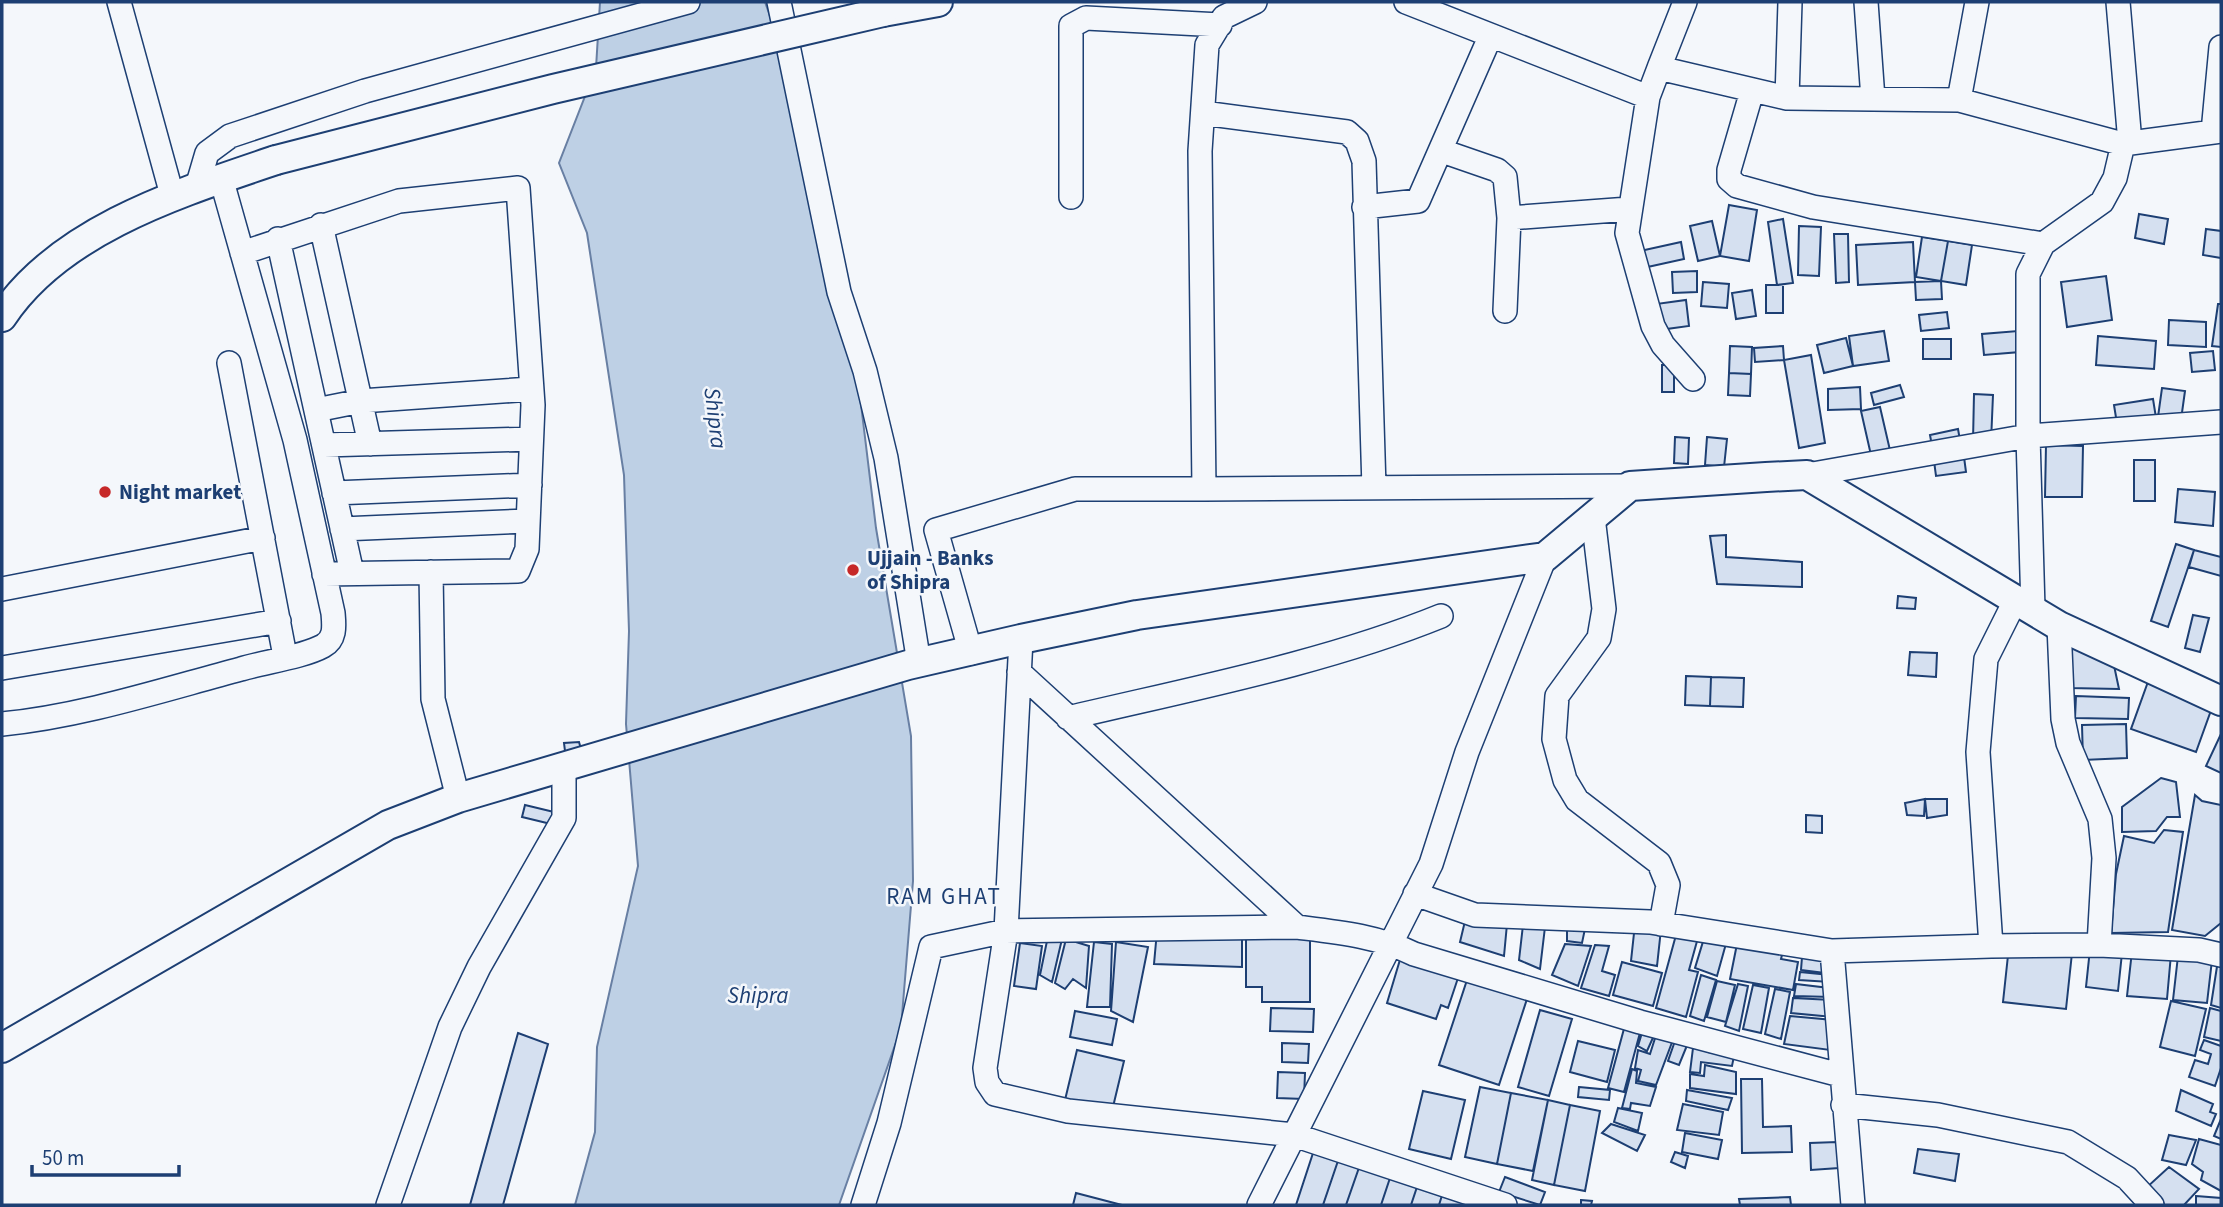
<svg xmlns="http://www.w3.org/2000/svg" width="2223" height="1207" viewBox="0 0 2223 1207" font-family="'Source Sans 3',sans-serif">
  <rect width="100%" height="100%" fill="#f4f7fb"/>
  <path fill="#bed0e5" stroke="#687fa3" stroke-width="2" d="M600,2h165l44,124 50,262 17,140 35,208 2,145 -12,147 -62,177h-264l20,-73 2,-85 41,-181 -12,-142 3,-93 -5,-156 -37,-242 -28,-70 37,-95z"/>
  <path fill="#d5e0f0" stroke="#1d3f73" stroke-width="2" d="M1729,205l28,5 -8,51 -29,-5z
    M2139,214l29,5 -4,25 -29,-6z
    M1783,219l10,64 -16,2 -9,-63z
    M1712,221l8,35 -22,5 -8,-35z
    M1799,226l22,1 -2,49 -21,-1z
    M2206,229l15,2v27l-18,-3z
    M1834,234h14l1,48 -13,1z
    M1922,237l26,4 -7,40 -25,-4z
    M1948,241l24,4 -6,40 -25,-4z
    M1681,242l3,17 -41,9 -3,-17z
    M1913,242l2,40 -57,3 -2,-40z
    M1697,271v21l-24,1 -1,-21z
    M2106,276l6,44 -45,7 -6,-45z
    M1941,281l1,18 -26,1 -1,-18z
    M1703,282l26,2 -2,24 -26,-2z
    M1766,285h17v28h-17z
    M1752,290l4,26 -20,3 -4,-26z
    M1686,300l3,26 -30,4 -3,-26z
    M2218,304h3v43l-9,-1z
    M1947,312l2,16 -28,3 -2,-16z
    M2169,320l37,2v25l-38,-2z
    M1884,331l5,30 -36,5 -4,-30z
    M2018,331l2,21 -36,3 -2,-21z
    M2098,336l58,5 -2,28 -58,-4z
    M1846,338l7,28 -29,7 -7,-28z
    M1923,339h28v20h-28z
    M1730,346l22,1 -1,27 -22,-1z
    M1783,346l1,14 -29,2 -1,-14z
    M2213,351l2,19 -23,2 -2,-19z
    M1811,355l14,88 -26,5 -15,-88z
    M1662,365h12v27h-12z
    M1729,373l22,1 -1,22 -22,-1z
    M1900,385l4,12 -30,8 -3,-12z
    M1860,387l1,22 -33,1v-21z
    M2162,388l23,3 -5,36 -23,-3z
    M1974,394l19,1 -2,47 -18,-1z
    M2153,399l4,25 -39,6 -4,-25z
    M1880,407l12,52 -19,5 -12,-53z
    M1958,429l3,17 -28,6 -3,-17z
    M1675,437l14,1 -1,26 -14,-1z
    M1707,437l20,2 -3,28 -19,-2z
    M2046,445l37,1 -1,51h-37z
    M1964,457l2,15 -30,4 -2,-15z
    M2134,460h21v41h-21z
    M2178,489l37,3 -2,34 -38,-4z
    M1726,535v22l76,5v25l-85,-3 -7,-48z
    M2176,544l18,6 -26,77 -17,-6z
    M2194,550l27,7v19l-32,-9z
    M1898,596l18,2 -1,11 -18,-1z
    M2193,615l16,3 -9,34 -15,-4z
    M2072,647l40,9 7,33 -50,-1z
    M1910,652l27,1 -1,24 -28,-2z
    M1686,676l25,1 -1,29 -25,-1z
    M1711,677l33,1 -1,29 -33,-1z
    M2149,679l65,23 -18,50 -65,-23z
    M2076,696l53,2 -1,21 -53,-1z
    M2126,724l1,34 -44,2 -1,-35z
    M2221,734v39l-15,-7z
    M579,742l4,14 -17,3 -2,-16z
    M2161,778l15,4 4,35h-13l-11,14 -34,1v-25z
    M2195,795l7,6 19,4v118l-16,13 -33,-6z
    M1925,799l-1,17 -17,-1 -2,-12z
    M1925,799h22v16l-20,3z
    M525,805l29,7 -3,12 -29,-7z
    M1806,815l16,1v17l-16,-1z
    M2164,830l19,2 -15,100 -57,1 5,-59 8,-38 30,7z
    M1465,921l42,3 -3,32 -44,-14z
    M1567,923l19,1 -4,19 -15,-2z
    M1635,924l26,5 -4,37 -26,-5z
    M1523,925l22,2 -5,42 -21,-9z
    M1246,929l64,1v72h-48v-15h-16z
    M1157,931l85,2v34l-88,-3z
    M1699,934l-10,36 9,2 -12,45 -30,-9 20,-73z
    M1705,935l22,5 -10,36 -22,-8z
    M1048,936l14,3 -10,43 -12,-7z
    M1066,939l23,7 -3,42 -13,-9 -8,10 -10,-6z
    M1738,939l46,8 -3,12 17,3 -5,28 -63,-11z
    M1094,942l18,2 -2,63h-23z
    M1116,942l32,5 -15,75 -22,-11z
    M1020,943l22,3 -6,43 -22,-3z
    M1565,944l26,2 -13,40 -26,-11z
    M1595,945l14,1 -7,25 13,4 -6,21 -28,-8z
    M2009,946l63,7 -6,56 -63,-7z
    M2090,949l32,4 -4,38 -32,-4z
    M2132,951l39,3 -4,45 -40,-3z
    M1402,953l58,19 -12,36 -7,-3 -5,14 -49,-16z
    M2178,956l34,4 -5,43 -34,-3z
    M1802,957l22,2 1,14 -24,-3z
    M2218,960l3,2v46l-10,-3z
    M1622,962l40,11 -9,33 -40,-11z
    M1800,972l30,3v7l-31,-2z
    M1701,975l15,5 -12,41 -14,-5z
    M1467,980l60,19 -28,86 -60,-20z
    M1717,981l18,4 -9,37 -19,-5z
    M1738,984l10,2 -9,45 -14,-5z
    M1796,984l33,4 2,9 -37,-1z
    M1753,985l16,3 -8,45 -18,-4z
    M1775,989l15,3 -9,47 -16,-5z
    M1793,998l39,2 1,17 -42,-4z
    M2171,1001l35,8 -11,47 -35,-9z
    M1271,1008l43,1 -1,23 -43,-1z
    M2210,1008l11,3v30l-17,-4z
    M1540,1010l32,9 -23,77 -31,-9z
    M1075,1011l42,8 -5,26 -42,-8z
    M1790,1016l43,4 -3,30 -46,-6z
    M1625,1025l16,4 -17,63 -16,-4z
    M1644,1026l12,5 -9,20 -9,-5z
    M1657,1032l17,5 -18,48 -18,-4 3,-11 -6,-2 3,-18 12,4z
    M518,1033l30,11 -45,161h-33z
    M1676,1038l12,5 -9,22 -11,-4z
    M1694,1040l15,1 -2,11 27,4 -2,10 -31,-4 -1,11 -10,-1z
    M2204,1040l17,6v22l-6,18 -26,-9 6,-17 13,4 3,-10 -11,-4z
    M1578,1041l37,9 -8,32 -37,-10z
    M1282,1043l27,1 -1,19 -26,-1z
    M1077,1050l47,11 -12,50 -47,-11z
    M1705,1065l31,7v22l-46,-6v-14l14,2z
    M1632,1069l5,2 -1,12 20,4 -6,19 -19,-3 -1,6 -8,-1z
    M1278,1072l27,1 -1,26 -27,-1z
    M1741,1079h21l1,48 28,-1 1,26 -50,1z
    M1480,1087l31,6 -14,71 -32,-7z
    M1579,1087l31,3 -1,10 -31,-3z
    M1687,1090l45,8 -4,12 -42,-9z
    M2181,1090l32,14 -3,8 6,2 -5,12 -35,-15z
    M1423,1091l42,9 -14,59 -42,-10z
    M1511,1093l37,7 -15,71 -36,-7z
    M1548,1100l22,5 -16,80 -22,-5z
    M1683,1104l40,8 -4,23 -42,-5z
    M1570,1105l30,6 -15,80 -31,-6z
    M1618,1108l24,5 -4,18 -24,-9z
    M2221,1119v20l-7,-3z
    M1611,1124l34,11 -8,16 -35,-18z
    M1685,1133l37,7 -4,19 -36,-7z
    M2169,1135l27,5 -10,25 -24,-5z
    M2199,1139l22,6v46l-20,-11 2,-8 -11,-8z
    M1837,1142l2,26 -28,2 -1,-27z
    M1315,1147l25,8 -17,50h-27z
    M1918,1149l41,5 -4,27 -41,-8z
    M1675,1152l13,4 -3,12 -14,-6z
    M1340,1155l21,7 -15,43h-23z
    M1361,1162l31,10 -11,33h-35z
    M2169,1167l30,22 -15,16h-25l-13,-17z
    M1392,1172l27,9 -8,24h-30z
    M1505,1177l40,15 -5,13 -41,-13z
    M1419,1181l25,8 -5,16h-28z
    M1444,1189l27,9 -3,7h-29z
    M1076,1193l46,12h-49z
    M2196,1196l25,2v7h-25z
    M1790,1197l1,8h-51l-1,-6z
    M1581,1200l11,1 -1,4h-10z"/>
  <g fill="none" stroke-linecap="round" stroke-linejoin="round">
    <defs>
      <path id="minor" d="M119,2l53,193
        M779,2l60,290 26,79 21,87 33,205
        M1255,2l-31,15 -17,28 -7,106 4,338 426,-3
        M1406,2l242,95 11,-29 128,30
        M1790,2l-3,96 172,2 164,44 -8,34 -13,24 -59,42 -15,30v162l-221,39
        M1866,2l7,97
        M2118,2l12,141
        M1659,68l26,-66
        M1752,91l-23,79v9l8,7 76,21 230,37
        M1648,97l-21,136 26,93 10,19 30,34
        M1959,100l18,-98
        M1203,113l144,19 10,9 7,20 10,327
        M2213,132l8,-85
        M2123,144l98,-13
        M1442,151l55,19 8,7 4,41 -4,93
        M197,187l10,-34 23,-17 135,-45 323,-89
        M1071,197v-171l15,-8 134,7
        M1364,207l54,-6 72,-164
        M1509,218l120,-9
        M321,225l49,219
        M278,239l74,334
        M242,253l157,-52 119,-13 15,217 -6,144 -9,22 -194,3
        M229,363l56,293
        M316,410l45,-9 170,-12
        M324,445l207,-6
        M334,493l196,-8
        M1593,517l11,92 -5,29 -42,58 -3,43 11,41 12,20 82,63 9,22 -7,39
        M342,529l186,-8
        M431,572l2,127 25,99
        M2,589l261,-51
        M2033,609l-5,-173 193,-14
        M2059,626l4,93 5,24 32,76 4,39 -5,87
        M1021,639l-15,292 -21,137 2,14 8,12 73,17 226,24 211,70
        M971,653l-35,-123 139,-41h129
        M2,668l277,-47
        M1019,672l278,255
        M1068,718c122,-29 257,-55 373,-102
        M2,724c81,-8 160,-34 239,-55 23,-7 62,-12 82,-23 13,-7 11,-21 10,-33l-38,-173 -74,-262
        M1415,894l60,21 175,7 182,29
        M1991,946l108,-1 100,5 22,5
        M1843,1105l95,10 130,27 59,36 25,27
        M388,1205l62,-178 29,-60 85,-149v-51
        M863,1205l26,-82 42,-176 75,-16 291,-4c40,5 81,9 117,27l226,68 200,53
        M1259,1205l172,-341 36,-112 78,-195
        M1853,1205l-21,-254 159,-5 -13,-194 8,-93 30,-60"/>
      <path id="major" d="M883,12l55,-10
        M2,317c58,-88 180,-125 274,-157
        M2,1048l386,-223 70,-27 450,-133 113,-26 116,-24 408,-58 85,-71 136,-9 41,-2 252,151 162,75"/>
    </defs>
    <use href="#minor" stroke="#1d3f73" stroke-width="26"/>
    <use href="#major" stroke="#1d3f73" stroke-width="32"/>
    <use href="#minor" stroke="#f4f7fb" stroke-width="23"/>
    <use href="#major" stroke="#f4f7fb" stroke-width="28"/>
    <defs>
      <path id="major-bridge" d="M276,160l277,-71 330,-77"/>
    </defs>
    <use href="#major-bridge" stroke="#1d3f73" stroke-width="32" stroke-linecap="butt"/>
    <use href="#major-bridge" stroke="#f4f7fb" stroke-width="28"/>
  </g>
  <g fill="#c62828" stroke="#f4f7fb" stroke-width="2.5">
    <circle cx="105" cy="492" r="7"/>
    <circle cx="853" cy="570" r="7"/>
  </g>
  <g text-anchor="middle" stroke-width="5" stroke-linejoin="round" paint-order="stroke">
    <g font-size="21" font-weight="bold" fill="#1d3f73" stroke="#f4f7fb" text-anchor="start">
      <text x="119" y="499">Night market</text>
      <text x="867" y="565">Ujjain - Banks<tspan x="867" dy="24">of Shipra</tspan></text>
    </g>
    <g font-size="23" font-style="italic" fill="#1d3f73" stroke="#f4f7fb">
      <text transform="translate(716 418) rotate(83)" y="8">Shipra</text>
      <text x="758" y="1003">Shipra</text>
    </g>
    <g font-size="23" letter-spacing="2" fill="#1d3f73" stroke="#f4f7fb">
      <text x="944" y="904">RAM GHAT</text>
    </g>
  </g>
  <rect width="2223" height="1207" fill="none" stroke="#1d3f73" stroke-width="7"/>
  <path d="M32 1165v10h147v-10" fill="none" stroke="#1d3f73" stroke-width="3.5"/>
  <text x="42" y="1165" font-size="21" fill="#1d3f73" stroke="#f4f7fb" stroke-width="5" paint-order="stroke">50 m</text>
</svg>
